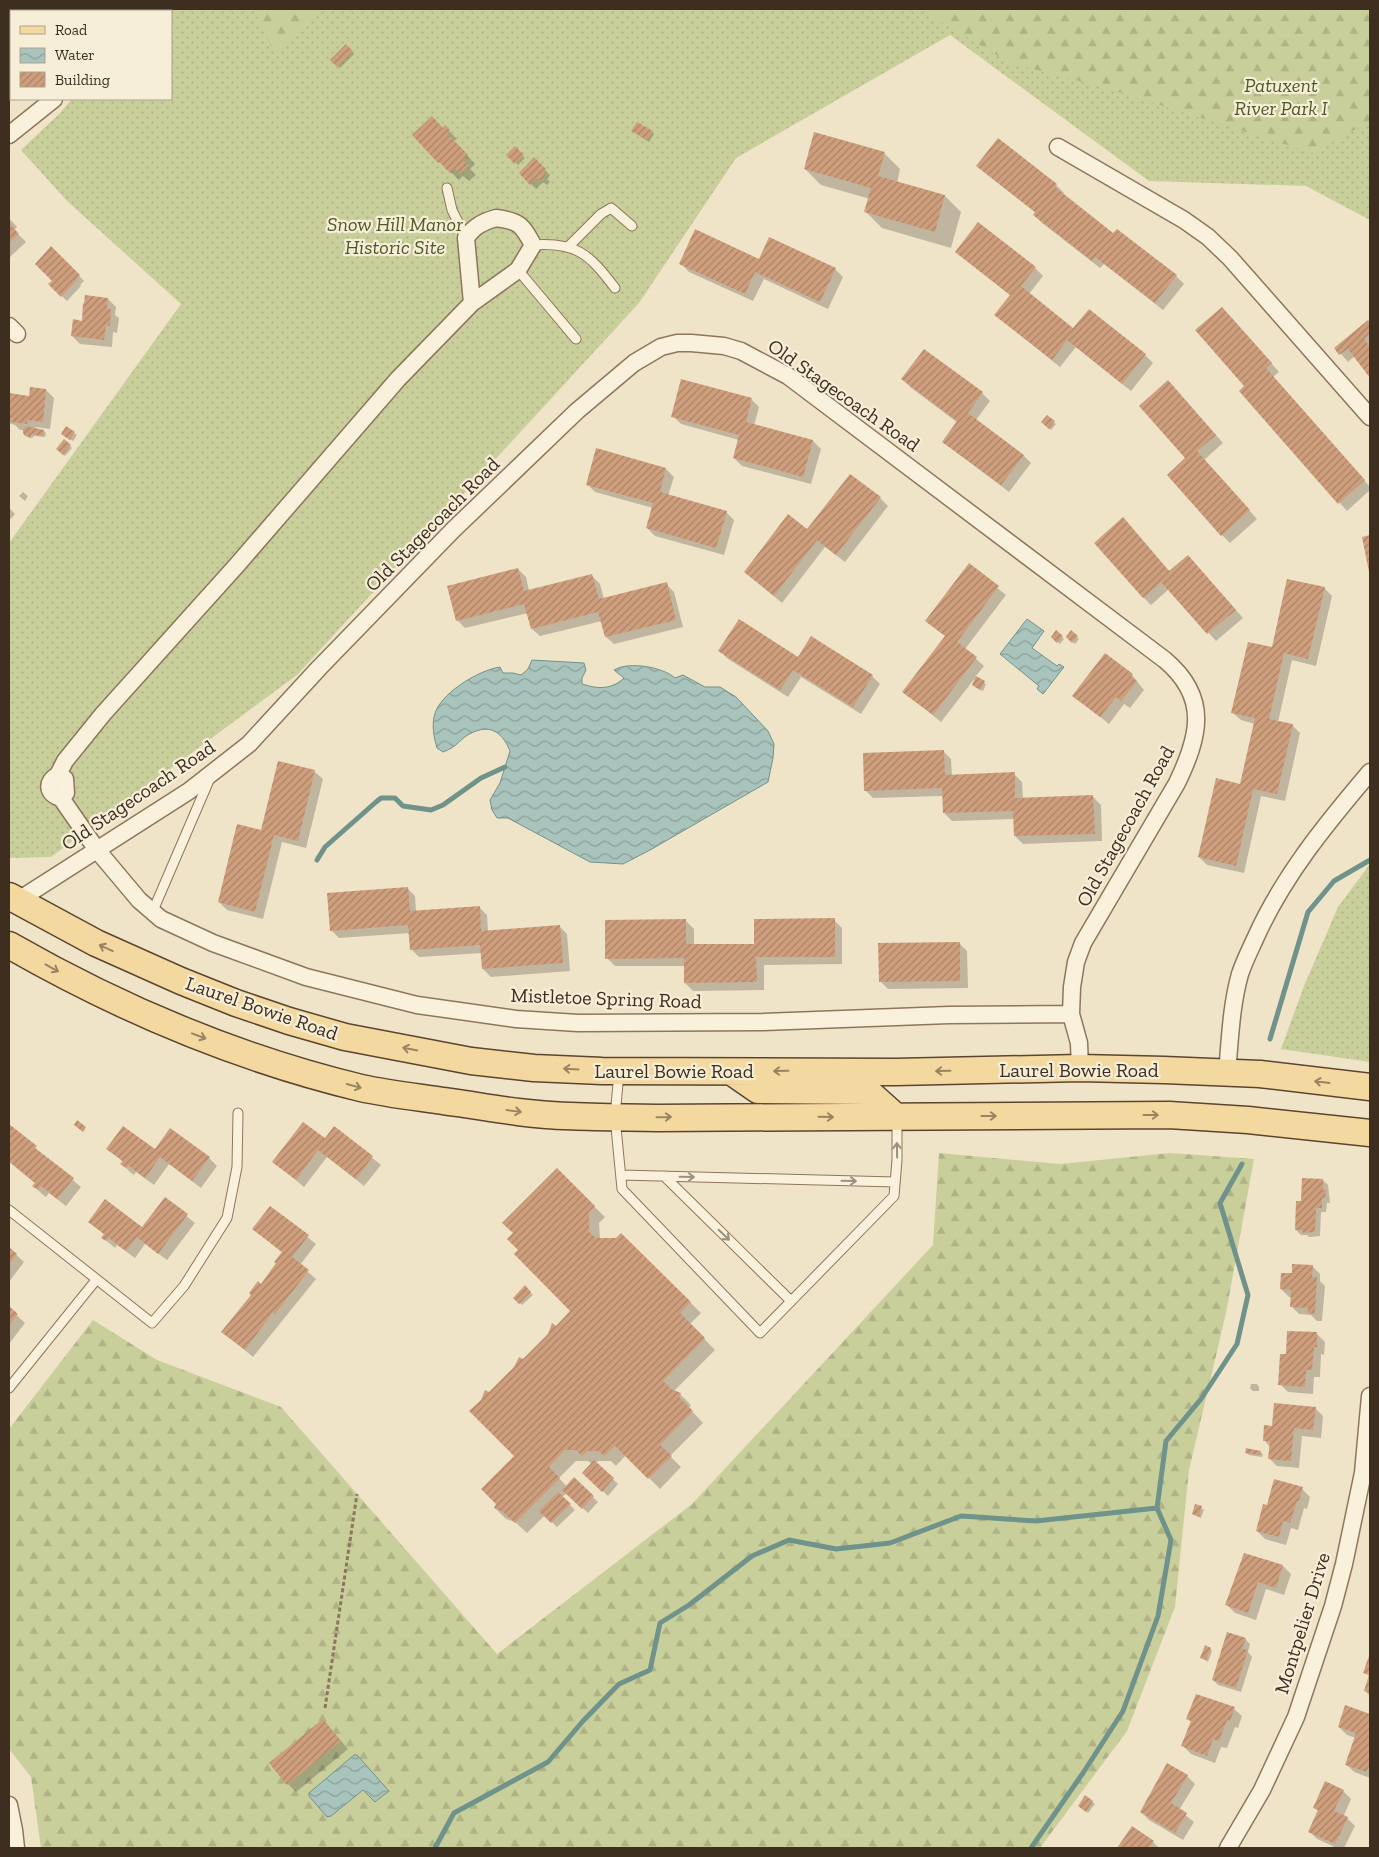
<svg xmlns="http://www.w3.org/2000/svg" width="1379" height="1857" font-family="'Zilla Slab',serif">
<style>
.grass{fill:url(#grass-dots)}
.forest{fill:url(#forest-firs)}
.water{fill:url(#water-waves);stroke:#6f938a}
.shadow{fill:#0003}
.lines{fill:none;stroke-linecap:round;stroke-linejoin:round}
.stream{stroke:#6f938a;stroke-width:5}
.building{fill:url(#building-hatch)}
.lane-casing{stroke:#8d765c;stroke-width:11}
.street-casing{stroke:#8d765c;stroke-width:19}
.primary-casing{stroke:#5b4430;stroke-width:29}
.path{stroke:#8d765c;stroke-width:3;stroke-dasharray:4 2.5;stroke-linecap:butt}
.lane{stroke:#faf1dc;stroke-width:9}
.street{stroke:#faf1dc;stroke-width:16}
.primary{stroke:#f3d9a0;stroke-width:26}
.oneway{stroke:#988460}
.oneway2{stroke:#9c907e}
.labels{text-anchor:middle;stroke-width:4.5;stroke-linejoin:round;paint-order:stroke}
.park-label{font-size:20px;font-style:italic;fill:#4d5a26;stroke:#f7eed8}
.street-label{font-size:20px;fill:#3d2e20;stroke:#f7eed8}
</style>
<defs>
<pattern id="grass-dots" width="8" height="8" patternUnits="userSpaceOnUse" patternTransform="scale(1.25)"><rect width="8" height="8" fill="#c9cf9b"/><path d="M2 2h.1M6 6h.1" fill="none" stroke="#aeb285" stroke-width="1.8" stroke-linecap="round"/></pattern>
<pattern id="forest-firs" width="22" height="20" patternUnits="userSpaceOnUse" patternTransform="scale(1.25)"><rect width="22" height="20" fill="#c9cf9b"/><path d="M5 1l3.5 6h-7zM16 11l3.5 6h-7z" fill="#aeb285"/></pattern>
<pattern id="water-waves" width="16" height="10" patternUnits="userSpaceOnUse" patternTransform="scale(1.25)"><rect width="16" height="10" fill="#a9c4bc"/><path d="M0 5q4-4 8 0t8 0" fill="none" stroke="#8ba098"/></pattern>
<pattern id="building-hatch" width="6" height="6" patternUnits="userSpaceOnUse" patternTransform="scale(1.25)"><rect width="6" height="6" fill="#cf9f7d"/><path d="M-1 1l2-2M0 6l6-6M5 7l2-2" fill="none" stroke="#a98266"/></pattern>
</defs>
<rect width="100%" height="100%" fill="#f0e4c8"/>
<!-- grass -->
<path class="grass" d="M119 9H1370V220L1306 186 1149 181 950 35 736 158 639 303 297 675 51 857 9 858V543L181 304 67 201 21 150 60 113 72 99H171V11H118Z
M1370 864V1062L1281 1049 1304 986 1338 907Z"/>
<!-- forest -->
<path class="forest" d="M254 9H318L276 57Z
M920 9H1370V121L1313 153 1106 88 1010 63Z
M939 1153 1060 1164 1170 1153 1254 1159 1226 1313 1189 1470 1175 1607 1127 1731 1040 1848H41L31 1777 9 1749V1429L93 1320 157 1360 281 1407 497 1654 692 1504 933 1245Z"/>
<!-- water -->
<path class="water" d="M1027 619 1044 631 1032 648 1057 666 1059 664 1064 667 1043 694 1037 689 1039 686 1000 654Z
M532 660 584 663 586 670 582 678V684C598 689 611 690 624 678L614 670C629 661 663 667 675 678L683 675 705 687H720L736 697 768 731 774 744 773 758 768 782 650 850 623 864 590 862 508 818H497L492 810 490 800 500 783 510 751C501 729 487 723 466 736 457 743 456 747 443 752L437 748C434 738 432 727 434 717 438 694 479 670 500 667L503 673H513L521 675 528 669Z
M354 1755H357L389 1791 375 1802 363 1790 331 1816 327 1817 309 1796V1793Z"/>
<!-- shadow -->
<path class="shadow" d="M346 46 354 54 340 68 332 60Z
M9 51 11 54V77L9 79Z
M445 127 457 139 454 141 475 164 470 169 476 175 469 181 463 176 459 180 448 169 447 170 414 135 443 129Z
M652 132 654 134 649 142 635 133Z
M515 148 525 158 518 165 508 155Z
M884 153 900 169 897 183 945 196 961 212 951 248 882 228 866 212 870 199 821 185 805 169Z
M534 159 550 175 547 179 550 182 547 185 543 182 536 189 520 173Z
M977 166 1056 185 1064 193 1062 195 1113 235 1176 276 1184 284 1163 310 1104 264 1100 268 1042 223 1034 215 1036 213Z
M9 218 17 227 14 230 26 242 9 258Z
M52 248 84 281 80 285 81 286 67 301 50 284 53 281Z
M956 251 1035 268 1043 276 1029 294 1074 330 1145 355 1153 363 1131 391 1076 347 1060 367 1004 322 1011 296Z
M760 260 835 269 843 277 828 309 764 279 753 301 689 272 681 264Z
M108 299 116 307 115 315 119 318 117 333 113 332 112 347 80 344 72 336 83 322Z
M1230 316 1279 372 1273 377 1370 487V490L1347 511 1240 391 1246 386Z
M1368 321 1370 324V376L1355 356 1348 362 1336 348Z
M903 379 982 393 990 401 976 420 1023 455 1031 463 1009 492 952 449 944 441 958 423 910 387Z
M46 390 54 398 50 429 35 427V429L44 431 46 433 45 437 34 436 32 438H29L24 433V430H20L15 425 9 423V395L30 397Z
M1176 390 1223 443 1204 460 1257 519 1230 543 1222 535 1187 458Z
M751 399 759 407 754 426 813 441 821 449 811 484 742 466 734 458 739 440 681 424 673 416Z
M1047 417 1056 424 1051 430 1043 422Z
M66 428 77 435 73 441 65 436Z
M64 441 72 448 65 456 58 449Z
M666 469 674 477 668 496 726 512 734 520 724 555 655 536 647 528 653 508 595 492 587 484Z
M23 492 28 496 25 501 19 496Z
M880 498 888 506 845 562 825 547 782 603 745 572 807 531Z
M10 509 15 514 11 519 9 516Z
M1131 527 1170 572 1195 564 1243 618 1216 641 1169 589 1151 605 1143 597Z
M969 565 1006 595 965 649 984 666 975 677 986 684 983 691 975 687 973 685 975 678 941 722 904 692 946 637 927 621Z
M518 569 526 577 529 591 592 576 600 584 604 599 666 584 674 592 683 627 614 644 606 637 602 621 540 636 532 629 528 613 465 628 457 620Z
M1324 588 1332 596 1316 666 1292 660 1278 722 1292 725 1300 733 1285 801 1261 796 1244 873 1207 865 1199 857 1241 785 1255 724 1241 720 1233 713 1273 649Z
M1056 632 1064 639 1060 644 1052 637Z
M1071 632 1079 639 1075 644 1067 637Z
M720 651 798 658 872 676 880 684 861 714 801 677 788 697 728 659Z
M1105 655 1132 675 1144 690 1130 708 1124 704 1109 724 1074 696Z
M943 751 951 759 952 776 1014 774 1022 782 1023 799 1093 797 1101 805 1102 841 1023 844 1015 836 1014 819 952 821 944 813 943 796 873 798 865 790Z
M315 772 323 779 306 848 282 842 263 919 227 910 219 902 262 831Z
M407 888 415 896 416 912 479 907 487 915 488 931 559 926 567 934 570 971 491 977 483 969 482 953 419 957 411 949 410 933 339 938 331 930Z
M834 920 842 928V964L764 965V990L693 991 685 983V966H615L607 958 686 921 694 929V946L755 945Z
M959 943 967 951 968 988 888 989 880 981Z
M9 1126 81 1187 66 1206 49 1193 46 1197 42 1194 34 1186 36 1184 9 1162Z
M334 1127 381 1165 364 1186 327 1157 304 1187 274 1162 325 1140Z
M108 1149 155 1151 209 1158 217 1166 201 1188 169 1164 154 1185 136 1172 134 1175 130 1172 122 1164 123 1162Z
M557 1170 605 1217 599 1223 600 1239H616L621 1234 701 1313 690 1324 715 1350 674 1391 680 1394 691 1405 689 1408 703 1423 670 1456 681 1467 660 1489 626 1455 616 1466 611 1461H598L596 1463 618 1484 608 1496 589 1478 592 1464 588 1461H576L559 1478 567 1487 574 1479 598 1502 588 1513 567 1493 562 1497 575 1510 557 1527 545 1515 527 1533 515 1522 506 1519 495 1508 516 1456 482 1401 572 1311 520 1250Z
M1323 1180 1328 1185 1330 1203H1327L1326 1212H1321L1320 1236 1309 1237 1307 1235H1301L1296 1230 1302 1202Z
M165 1199 195 1223 167 1260 145 1244 135 1258 117 1245 115 1248 103 1238 105 1235 89 1222 142 1229Z
M270 1207 316 1244 300 1265 316 1279 253 1357 223 1332 278 1264 283 1253 254 1229Z
M9 1248 24 1262 9 1282Z
M1312 1266 1320 1274V1281L1325 1286 1322 1321H1317L1311 1315 1299 1314 1291 1306 1292 1297H1289L1281 1289 1293 1275Z
M525 1287 533 1295 522 1305 515 1298Z
M9 1308 25 1323 9 1344Z
M1317 1334 1325 1342 1324 1355 1321 1354 1320 1377H1314L1313 1394 1288 1392 1280 1384 1287 1355Z
M1251 1384H1257L1259 1387V1391H1253L1250 1388Z
M1315 1408 1323 1416 1321 1438 1302 1436 1299 1468 1277 1466 1269 1458 1270 1447 1264 1440 1273 1428Z
M1260 1452 1263 1454 1262 1457 1249 1455 1247 1453Z
M1302 1489 1310 1497 1307 1509 1304 1508 1298 1530 1291 1528 1286 1545 1265 1539 1257 1531 1268 1506Z
M1196 1505 1204 1510 1201 1518 1193 1514Z
M1283 1566 1291 1574 1284 1595 1266 1589 1256 1620 1235 1613 1227 1605 1239 1575Z
M1245 1639 1250 1644 1248 1652 1252 1657 1241 1692 1218 1685 1213 1680Z
M1210 1649 1212 1651 1208 1662 1201 1657Z
M1370 1656V1696L1365 1691 1370 1677 1365 1672Z
M1208 1698 1234 1709 1242 1716 1238 1728 1235 1727 1227 1748 1221 1747 1215 1763 1191 1754 1183 1746 1192 1723 1188 1719Z
M1346 1707 1370 1715V1778L1354 1772 1346 1764 1356 1738 1347 1735 1339 1727Z
M323 1720 348 1749 296 1792 288 1784Z
M1187 1776 1195 1784 1179 1810 1194 1822 1183 1840 1149 1820 1141 1812Z
M1343 1791 1351 1799 1344 1815 1355 1826 1344 1848H1337L1317 1839 1309 1831 1318 1811 1314 1807Z
M1086 1797 1095 1804 1088 1813 1081 1808Z
M1153 1842 1159 1848 1118 1847Z"/>
<g class="lines">
<!-- stream -->
<path class="stream" d="M317 860 325 847 376 802 381 798H395L403 806 431 810 443 805 481 778 505 767
M1270 1039 1308 912 1334 881 1370 860
M435 1848 454 1813 548 1762 583 1721 619 1684 650 1670 660 1623 689 1605 752 1556 789 1540 836 1549 890 1543 961 1516 1036 1521 1157 1508 1166 1441 1201 1399 1237 1344 1248 1295 1220 1203 1242 1164
M1031 1848 1083 1773 1123 1711 1158 1616 1171 1540 1157 1508"/>
</g>
<!-- building -->
<path class="building" d="M346 44 353 51 337 67 330 60Z
M432 116 443 128 445 125 450 130 447 133 468 155 463 160 469 166 460 174 455 168 450 173 440 162 438 163 412 135Z
M637 122 653 131 647 140 631 131Z
M814 132 885 152 878 176 945 195 935 232 864 212 871 188 804 169Z
M998 138 1057 184 1055 187 1113 233 1117 229 1177 275 1155 303 1095 257 1092 261 1033 215 1035 212 976 166Z
M515 146 524 155 515 164 506 155Z
M534 157 546 169 543 173 546 176 541 181 537 178 530 185 519 173Z
M978 222 1036 267 1021 286 1073 328 1089 309 1146 354 1122 384 1067 340 1052 360 994 315 1010 295 955 252Z
M9 223 19 234 9 243Z
M695 229 759 259 769 237 836 268 820 302 755 272 745 294 679 264Z
M51 246 80 275 76 279 77 280 61 297 48 284 52 281 35 264Z
M85 295 108 298 107 309H111L110 326 106 325 104 340 71 336 73 319 82 321 83 303 84 304Z
M1222 307 1272 363 1266 368 1365 480 1338 504 1239 391 1244 386 1195 330Z
M1368 320 1370 323V333L1364 339 1370 347V378L1348 349 1339 355 1334 348Z
M924 349 983 392 968 413 1024 455 1001 485 942 442 957 421 901 379Z
M681 379 752 398 746 422 813 440 803 477 733 458 739 435 671 417Z
M1168 380 1216 435 1197 451 1250 510 1221 536 1167 475 1185 458 1139 406Z
M30 387 46 389 43 422 28 420 27 424 11 422V418H9V393L29 396Z
M1047 415 1055 421 1049 429 1041 422Z
M26 426 44 430 43 436 32 434 30 437 25 436 23 433V429Z
M66 426 75 432 70 440 61 434Z
M64 439 71 445 63 455 56 449Z
M596 448 666 468 660 492 727 511 716 548 646 528 653 503 586 485Z
M850 474 881 497 836 555 817 540 774 596 744 572 788 514 807 529Z
M1123 517 1169 571 1188 555 1236 610 1207 634 1161 582 1143 598 1094 543Z
M1370 535V572H1369L1362 537Z
M969 563 999 586 957 642 977 657 933 715 902 692 945 636 925 621Z
M518 568 524 591 592 574 599 599 667 582 676 620 605 637 598 612 531 629 524 604 456 621 447 586Z
M1287 579 1325 587 1308 659 1284 653 1269 719 1293 724 1277 794 1253 789 1236 866 1198 857 1216 778 1240 784 1255 718 1231 713 1248 642 1272 647Z
M739 619 798 657 811 636 873 675 853 707 793 670 780 690 718 651Z
M1056 630 1063 636 1057 643 1051 637Z
M1071 630 1078 636 1072 643 1066 637Z
M1105 653 1133 674 1131 676 1137 681 1121 701 1116 697 1100 717 1072 696Z
M976 676 985 681 980 690 972 685Z
M944 750 945 775 1015 772V798L1093 795 1095 834 1014 836 1013 811 943 813 942 788 864 791 863 753Z
M278 761 315 770 298 841 274 835 255 912 218 902 237 824 261 830Z
M408 887 410 911 480 906 481 931 560 925 563 963 482 969 480 945 410 950 408 925 330 931 327 893Z
M835 918V957H756L757 982 684 983V958L605 959V920L686 919V944H754V919Z
M960 942V981L879 982 878 943Z
M77 1120 86 1127 83 1132 74 1125Z
M303 1122 325 1138 334 1126 373 1156 356 1179 318 1150 296 1180 272 1162Z
M9 1124 37 1146 35 1148 74 1178 57 1199 41 1186 38 1190 32 1186 35 1183 9 1161Z
M123 1126 155 1149 170 1128 210 1157 192 1181 160 1157 145 1178 128 1165 126 1168 120 1164 123 1161 106 1149Z
M557 1168 595 1206 589 1212V1232L596 1238H616L621 1233 691 1302 680 1313 705 1338 663 1381 671 1389 681 1393 679 1397 693 1411 660 1445 672 1456 648 1479 615 1446 604 1456 599 1451H587L582 1456 576 1450H565L549 1467 560 1478 515 1523 503 1512 494 1508 496 1504 481 1489 514 1456 469 1411 481 1400 485 1390 489 1392 514 1367 519 1357 523 1359 548 1334 552 1323 556 1326 570 1311 514 1254 518 1250 507 1239 513 1233 502 1223Z
M1302 1178 1323 1179V1190H1326L1325 1198H1322V1208H1316L1315 1232 1303 1233V1230H1295L1296 1201H1301Z
M165 1197 188 1214 158 1254 137 1237 126 1251 109 1238 106 1241 101 1238 104 1234 88 1222 105 1199 142 1227Z
M270 1206 309 1235 292 1257 309 1270 275 1314 273 1312 245 1350 221 1332 251 1295 249 1293 258 1281 261 1284 276 1263 274 1262 282 1252 252 1229Z
M9 1247 17 1254 9 1265Z
M1292 1264 1313 1265 1312 1277H1317L1315 1314 1307 1313 1308 1308 1290 1307 1291 1290 1280 1289 1281 1273H1292Z
M525 1285 531 1292 519 1304 513 1298Z
M9 1306 18 1314 9 1326Z
M1287 1331 1317 1332V1347H1314L1312 1370H1306L1305 1387 1278 1385 1280 1354H1286Z
M1274 1403 1316 1407 1313 1430 1294 1428 1291 1461 1268 1459 1270 1441H1263L1264 1425 1272 1426Z
M1246 1448 1261 1451 1260 1455 1245 1453Z
M594 1460 614 1478 602 1492 582 1473Z
M574 1477 594 1496 582 1509 562 1490Z
M1274 1479 1303 1487 1299 1501H1297L1290 1523 1283 1521 1279 1537 1256 1531 1263 1504 1267 1505Z
M558 1492 571 1504 551 1523 539 1511Z
M1195 1504 1202 1506 1199 1517 1192 1514Z
M1244 1553 1283 1565 1276 1588 1258 1582 1248 1613 1225 1605Z
M1227 1632 1246 1638 1242 1649 1248 1650 1236 1688 1212 1680Z
M1205 1645 1211 1648 1206 1660 1200 1658Z
M1370 1653V1693L1364 1691 1369 1675 1363 1673Z
M1196 1694 1235 1707 1230 1721 1227 1720 1219 1741 1213 1739 1207 1756 1181 1746 1191 1721 1186 1719Z
M1345 1705 1370 1714V1764L1367 1772 1345 1765 1356 1733 1338 1727Z
M323 1719 341 1741 287 1785 269 1763Z
M1167 1763 1188 1775 1171 1803 1187 1813 1175 1833 1140 1812Z
M1325 1781 1344 1790 1334 1811 1348 1817 1335 1844 1308 1832 1318 1810 1313 1808Z
M1085 1795 1093 1801 1086 1812 1078 1806Z
M1132 1826 1154 1841 1148 1848H1117Z"/>
<g class="lines">
<!-- lane casing -->
<g class="lane-casing">
<path id="lane" d="M447 188 452 210 466 238
M533 245C577 242 589 254 615 288
M569 246 601 214 611 208 632 226
M518 270 576 339
M152 913 210 778
M619 1072 615 1117 622 1189 760 1333 894 1196 897 1160V1119
M621 1175 895 1182
M664 1176 791 1301
M9 1210 152 1323 184 1286 227 1218 237 1167 238 1113
M9 1388 96 1280"/>
</g>
<!-- street casing -->
<g class="street-casing">
<path id="street" d="M119 11V9
M9 135 54 99
M1058 147 1184 220 1208 237 1230 258 1370 417
M496 218C520 221 522 225 533 245L518 270 472 303 466 238C474 226 483 222 496 218Z
M472 303 398 379 237 565 103 714 65 761 58 775 65 779 66 793 61 798 97 850 139 900 161 919 213 943 306 977 417 1005 516 1019 578 1023 763 1022 949 1015 1071 1014
M9 326 17 334
M58 775C45 782 47 794 61 798
M17 901 189 791 249 744 319 668 453 530 577 411 634 363 661 347 677 343H691L724 346 741 351 788 376 1165 660C1210 698 1199 737 1177 783L1083 943 1076 962 1072 987 1071 1014 1079 1043 1080 1068
M1227 1073C1230 1040 1231 1006 1240 974 1244 962 1250 950 1255 939 1283 876 1326 824 1370 772
M9 1805 14 1830 16 1848
M1228 1848 1262 1790 1296 1717 1333 1606 1344 1564 1363 1473 1370 1396"/>
</g>
<!-- primary casing -->
<g class="primary-casing">
<path id="primary" d="M9 896 96 943 181 981 236 1003 289 1021 345 1037 471 1061 534 1068 602 1071 896 1072 1080 1068 1164 1070 1260 1074 1370 1087
M9 945C119 1008 237 1058 361 1088 388 1094 416 1097 443 1101 468 1104 493 1109 518 1112 564 1118 611 1117 657 1118L1169 1115 1248 1120 1370 1133
M732 1072 758 1090 867 1091 896 1117"/>
</g>
<!-- path -->
<path class="path" d="M325 1708 357 1494"/>
<!-- lane -->
<use href="#lane" class="lane"/>
<!-- street -->
<use href="#street" class="street"/>
<!-- primary -->
<use href="#primary" class="primary"/>
</g>
<!-- one-way arrows -->
<defs><path id="oneway-shaft" d="M-6 0H5M1.5-3L5.5 0L1.5 3" fill="none" stroke-width="1.6" stroke-linecap="round" stroke-linejoin="round" transform="scale(1.25)"/></defs>
<g class="oneway">
<use href="#oneway-shaft" transform="translate(106 948) rotate(-155)"/>
<use href="#oneway-shaft" transform="translate(52 968) rotate(29)"/>
<use href="#oneway-shaft" transform="translate(199 1036) rotate(21)"/>
<use href="#oneway-shaft" transform="translate(410 1049) rotate(-169)"/>
<use href="#oneway-shaft" transform="translate(571 1069) rotate(-177)"/>
<use href="#oneway-shaft" transform="translate(781 1071) rotate(179)"/>
<use href="#oneway-shaft" transform="translate(943 1071) rotate(179)"/>
<use href="#oneway-shaft" transform="translate(1322 1082) rotate(-173)"/>
<use href="#oneway-shaft" transform="translate(354 1086) rotate(15)"/>
<use href="#oneway-shaft" transform="translate(514 1111) rotate(8)"/>
<use href="#oneway-shaft" transform="translate(1151 1115)"/>
<use href="#oneway-shaft" transform="translate(989 1116)"/>
<use href="#oneway-shaft" transform="translate(664 1117) rotate(-1)"/>
<use href="#oneway-shaft" transform="translate(826 1117) rotate(1)"/>
</g>
<g class="oneway2">
<use href="#oneway-shaft" transform="translate(897 1150) rotate(-91)"/>
<use href="#oneway-shaft" transform="translate(687 1177) rotate(1)"/>
<use href="#oneway-shaft" transform="translate(849 1181) rotate(1)"/>
<use href="#oneway-shaft" transform="translate(724 1235) rotate(44)"/>
</g>
<g class="labels">
<!-- park labels -->
<g class="park-label">
<text x="1281" y="92">Patuxent<tspan x="1281" dy="23">River Park I</tspan></text>
<text x="395" y="231">Snow Hill Manor<tspan x="395" dy="23">Historic Site</tspan></text>
</g>
<!-- street labels -->
<g class="street-label">
<text transform="translate(844 395) rotate(35)" y="7">Old Stagecoach Road</text>
<text transform="translate(432 524) rotate(-45)" y="7">Old Stagecoach Road</text>
<text transform="translate(138 795) rotate(-34)" y="7">Old Stagecoach Road</text>
<text transform="translate(1125 826) rotate(-61)" y="7">Old Stagecoach Road</text>
<text transform="translate(606 998) rotate(2)" y="7">Mistletoe Spring Road</text>
<text transform="translate(262 1008) rotate(19)" y="7">Laurel Bowie Road</text>
<text x="1079" y="1077">Laurel Bowie Road</text>
<text x="674" y="1078">Laurel Bowie Road</text>
<text transform="translate(1302 1623) rotate(-73)" y="7">Montpelier Drive</text>
</g>
</g>
<!-- border -->
<rect width="1379" height="1857" fill="none" stroke="#3d2e20" stroke-width="20"/>
<!-- legend -->
<rect x="10" y="10" width="162" height="90" fill="#f7eed8" stroke="#ada18e"/>
<rect x="20" y="26" width="25" height="8" fill="#f3d9a0" stroke="#ada18e"/>
<text x="55" y="35" font-size="15" fill="#3d2e20">Road</text>
<rect x="20" y="48" width="25" height="15" fill="url(#water-waves)" stroke="#ada18e"/>
<text x="55" y="60" font-size="15" fill="#3d2e20">Water</text>
<rect x="20" y="72" width="25" height="15" fill="url(#building-hatch)" stroke="#ada18e"/>
<text x="55" y="85" font-size="15" fill="#3d2e20">Building</text>
</svg>
